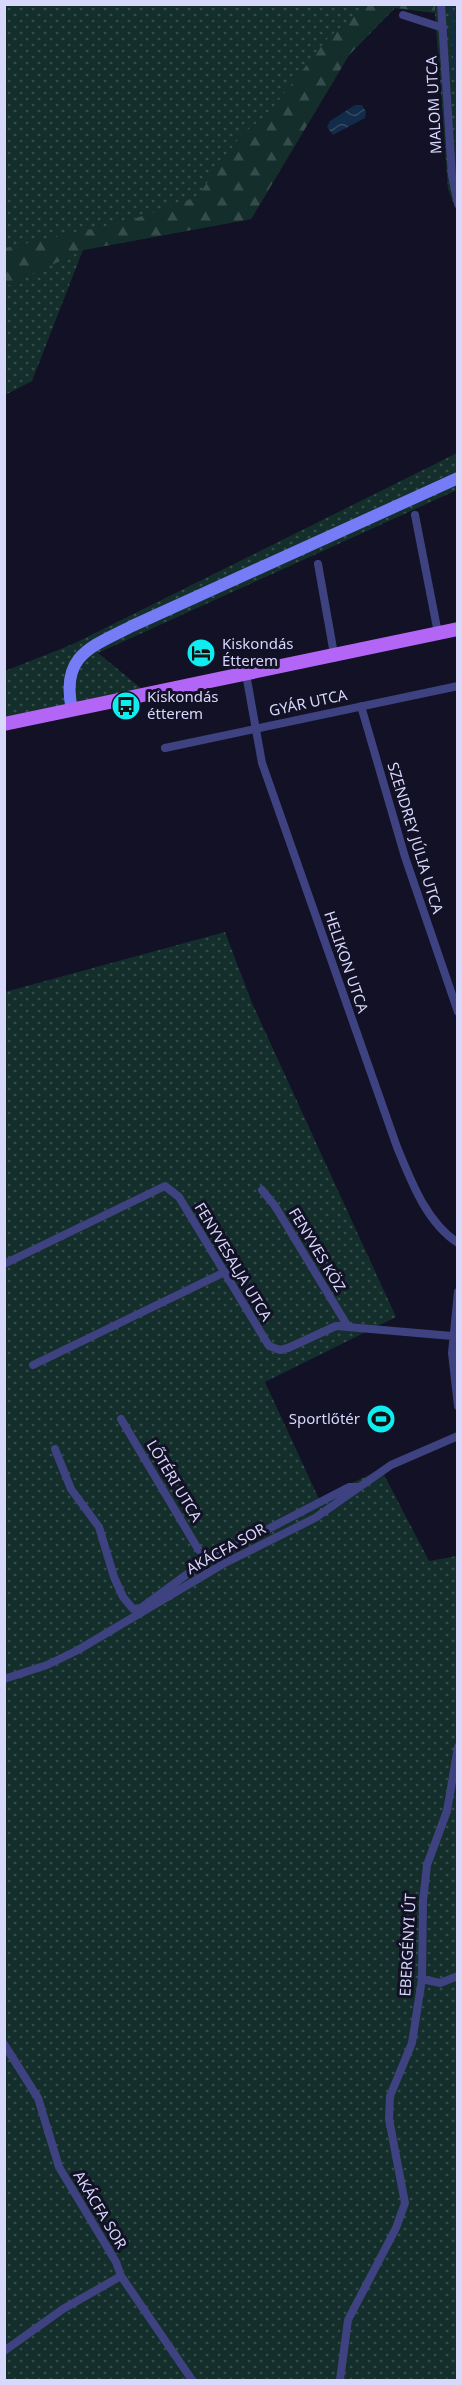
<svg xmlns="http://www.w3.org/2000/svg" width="462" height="2385" font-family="'Noto Sans',sans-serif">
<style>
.green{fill:url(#green-dots)}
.forest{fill:url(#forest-firs)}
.water{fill:url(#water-waves)}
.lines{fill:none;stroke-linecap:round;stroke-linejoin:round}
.stream{stroke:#122b48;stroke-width:3}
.street{stroke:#3f4281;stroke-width:8}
.secondary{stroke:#757cf6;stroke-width:12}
.primary{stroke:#b365f5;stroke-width:14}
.labels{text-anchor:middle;stroke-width:6;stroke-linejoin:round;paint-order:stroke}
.street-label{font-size:15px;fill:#d8d7fc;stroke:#121125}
.poi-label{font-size:15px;fill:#d8d7fc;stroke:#121125;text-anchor:start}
</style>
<defs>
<pattern id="green-dots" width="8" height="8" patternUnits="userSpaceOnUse" patternTransform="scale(1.5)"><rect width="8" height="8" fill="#142f2b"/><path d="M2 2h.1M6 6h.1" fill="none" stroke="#354c4b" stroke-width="1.8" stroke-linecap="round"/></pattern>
<pattern id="forest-firs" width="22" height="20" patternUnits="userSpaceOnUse" patternTransform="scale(1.5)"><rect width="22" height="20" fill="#142f2b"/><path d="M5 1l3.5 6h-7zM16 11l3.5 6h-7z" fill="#354c4b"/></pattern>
<pattern id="water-waves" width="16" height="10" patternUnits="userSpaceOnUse" patternTransform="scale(1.5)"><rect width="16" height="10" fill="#122b48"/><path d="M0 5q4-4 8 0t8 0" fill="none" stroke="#344963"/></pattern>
</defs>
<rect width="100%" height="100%" fill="#121125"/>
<!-- green -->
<path class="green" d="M5 5H457V212L448 189 435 13 395 8 349 55 251 219 83 250 32 381 5 395Z
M457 453V490L98 653 153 698 5 729V671L73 644Z
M225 932 252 1003 396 1317 265 1382 319 1499 381 1469 429 1561 457 1556V2380H5V992Z"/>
<!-- forest -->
<path class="forest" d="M367 5H435V12L394 8 349 55 251 219 83 250 5 287V248L128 221 197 197 241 135 267 115 328 38Z"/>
<!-- water -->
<path class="water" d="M355 105H362L366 112 365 118 333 135 327 127 330 121Z"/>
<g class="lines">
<!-- stream -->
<path class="stream" d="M451 4 458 108"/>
<!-- street -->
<path class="street" d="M441 4 452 176 458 204
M403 15 443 28
M415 515 438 633
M318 564 334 654
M246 674 262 763 397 1147C411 1181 426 1222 458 1243
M361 706 405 857 458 1012
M165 748 458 686
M262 1190 275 1206 347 1325
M4 1264 165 1186 179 1197 269 1346 280 1350 288 1348 336 1326 452 1336
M458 1292 452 1353 458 1406
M33 1365 225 1272
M121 1419 198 1549 206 1556
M55 1449 71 1489 99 1527 114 1577 123 1597 133 1609 141 1608 190 1572 206 1556 222 1553 349 1487H359
M4 1679 47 1665 78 1650 223 1564 315 1518 391 1465 458 1436
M422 1979 440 1983 458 1976
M4 2044 38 2098 59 2167 116 2262 121 2276 192 2380
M4 2351 63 2309 121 2276
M340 2380 348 2320 396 2228 405 2203 389 2119 390 2096 412 2043 422 1979 423 1901 427 1865 447 1811 458 1747"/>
<!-- secondary -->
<path class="secondary" d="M72 710C60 655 91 647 132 626L458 478"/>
<!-- primary -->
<path class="primary" d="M4 724 458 629"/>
</g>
<!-- icons -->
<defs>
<g id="hotel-disc" transform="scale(1.5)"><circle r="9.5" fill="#10edf0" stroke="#121125"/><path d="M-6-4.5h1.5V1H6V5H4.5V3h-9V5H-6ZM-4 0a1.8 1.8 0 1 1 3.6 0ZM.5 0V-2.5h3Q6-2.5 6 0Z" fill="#111"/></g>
<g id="bus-disc" transform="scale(1.5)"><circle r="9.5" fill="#10edf0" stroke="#121125"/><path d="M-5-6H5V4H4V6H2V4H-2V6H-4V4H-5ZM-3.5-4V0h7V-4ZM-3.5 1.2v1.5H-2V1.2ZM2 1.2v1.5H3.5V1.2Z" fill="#111"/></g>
<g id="stadium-disc" transform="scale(1.5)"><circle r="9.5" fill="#10edf0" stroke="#121125"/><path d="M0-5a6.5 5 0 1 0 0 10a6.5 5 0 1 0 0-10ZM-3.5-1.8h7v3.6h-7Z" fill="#111"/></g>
</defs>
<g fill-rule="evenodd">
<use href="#hotel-disc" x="201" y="653"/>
<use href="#bus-disc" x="126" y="706"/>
<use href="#stadium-disc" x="381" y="1419"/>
</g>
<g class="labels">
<!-- street labels -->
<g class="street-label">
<text transform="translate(434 105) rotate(-93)" y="5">MALOM UTCA</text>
<text transform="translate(308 703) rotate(-12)" y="5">GYÁR UTCA</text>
<text transform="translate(415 838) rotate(73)" y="5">SZENDREY JÚLIA UTCA</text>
<text transform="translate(346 962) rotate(71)" y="5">HELIKON UTCA</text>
<text transform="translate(317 1250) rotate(59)" y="5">FENYVES KÖZ</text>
<text transform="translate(233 1262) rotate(59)" y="5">FENYVESALJA UTCA</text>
<text transform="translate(174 1481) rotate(59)" y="5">LŐTÉRI UTCA</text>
<text transform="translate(226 1549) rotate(-29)" y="5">AKÁCFA SOR</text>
<text transform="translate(408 1945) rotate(-87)" y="5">EBERGÉNYI ÚT</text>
<text transform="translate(100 2210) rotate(59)" y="5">AKÁCFA SOR</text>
</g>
<!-- poi labels -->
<g class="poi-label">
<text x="222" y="649">Kiskondás<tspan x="222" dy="17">Étterem</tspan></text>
<text x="147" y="702">Kiskondás<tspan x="147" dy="17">étterem</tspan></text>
<text x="360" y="1424" text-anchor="end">Sportlőtér</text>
</g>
</g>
<!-- border -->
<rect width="462" height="2385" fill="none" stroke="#d8d7fc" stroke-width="12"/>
</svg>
